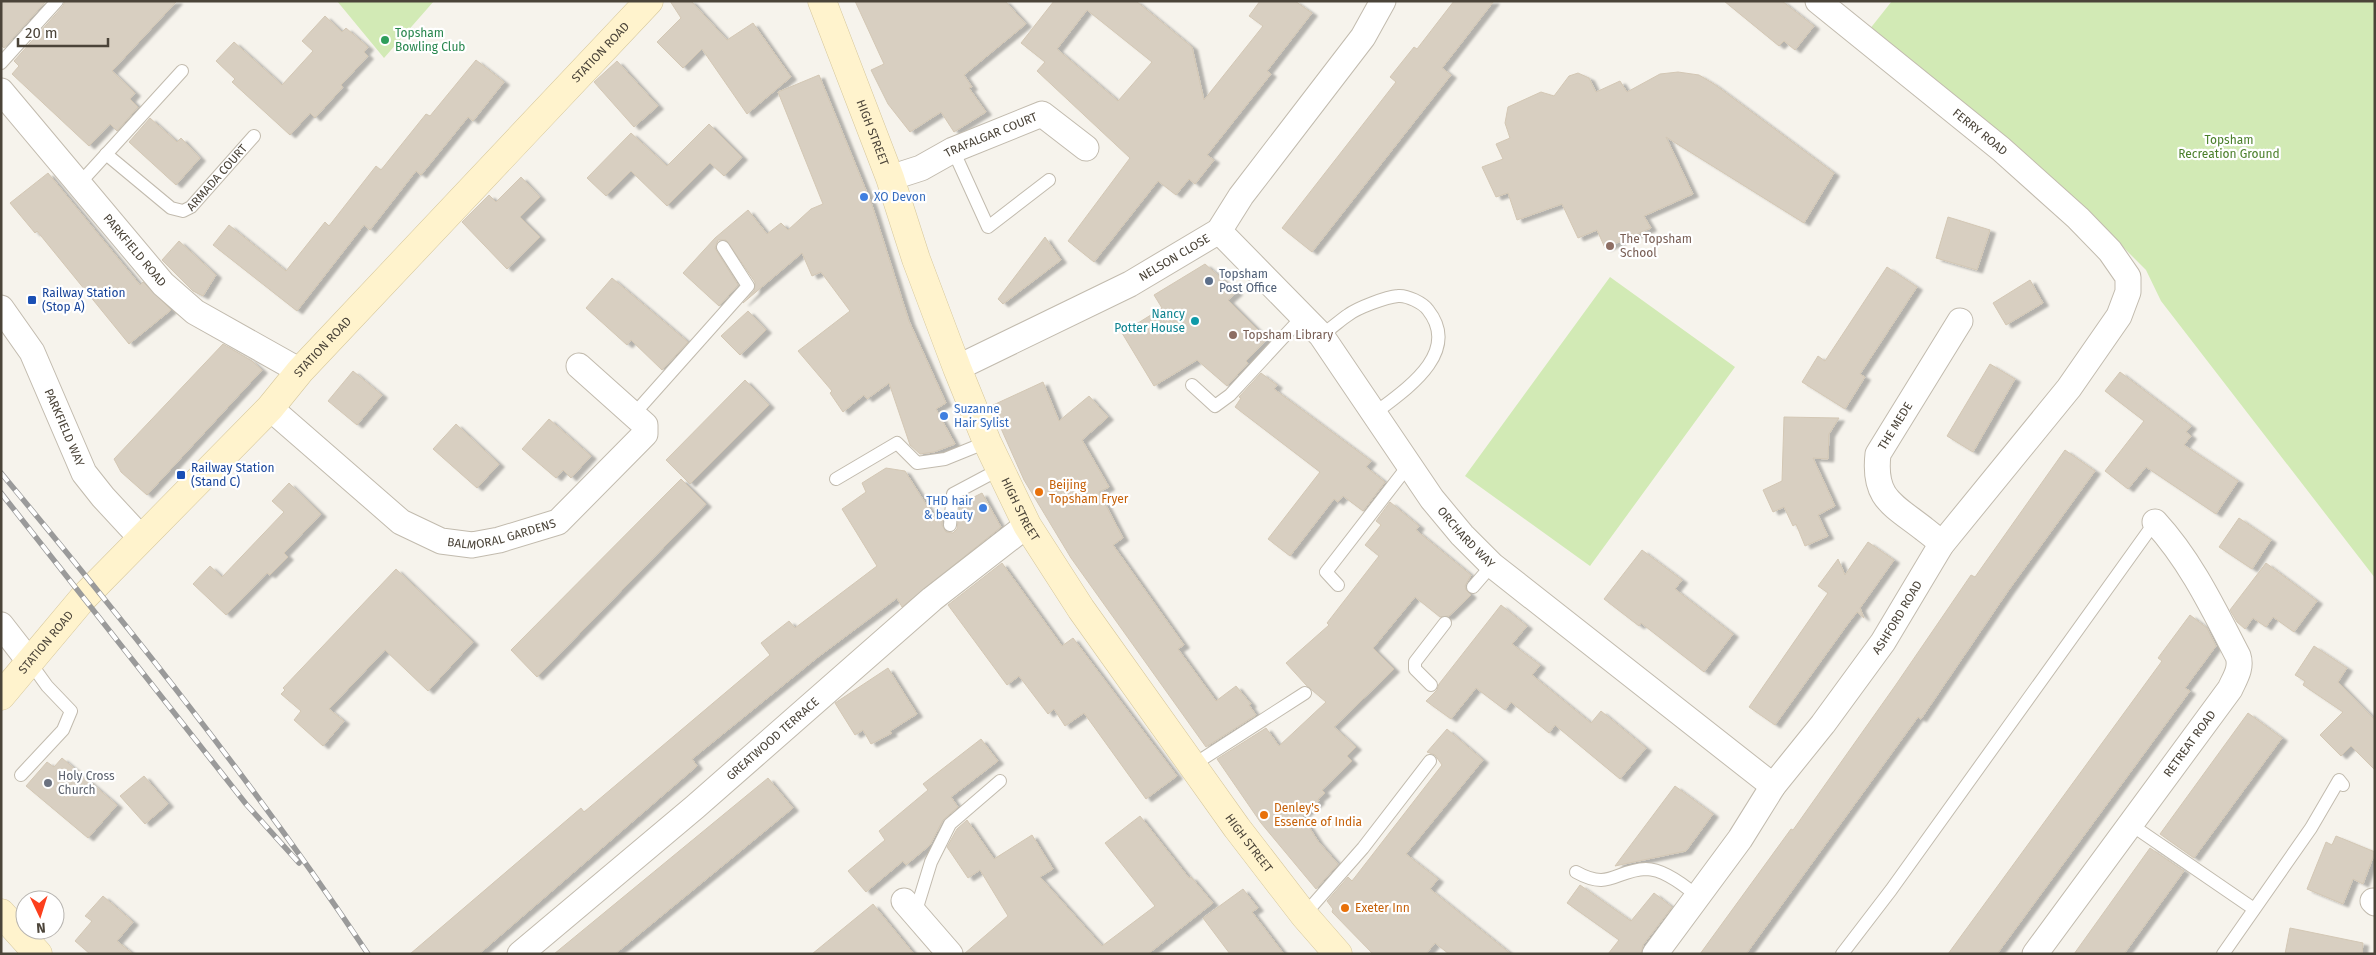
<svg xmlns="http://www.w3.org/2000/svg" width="2376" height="955" font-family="'Fira Sans',sans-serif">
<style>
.green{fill:#d2eab5}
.building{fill:#d8cfc1;stroke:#d3c7b4;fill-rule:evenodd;filter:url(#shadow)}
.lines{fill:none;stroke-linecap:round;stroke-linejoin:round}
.lane-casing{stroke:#c2bbae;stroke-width:14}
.street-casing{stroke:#c2bbae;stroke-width:27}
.secondary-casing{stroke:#d6c79b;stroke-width:29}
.lane{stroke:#fff;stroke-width:12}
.street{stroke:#fff;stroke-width:25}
.secondary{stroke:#fff3cd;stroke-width:28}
.rail-casing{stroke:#9a9a9a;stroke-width:5.5}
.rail{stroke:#fff;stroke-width:4;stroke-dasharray:11;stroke-linecap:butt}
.leisure-dot{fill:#2e9e5b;stroke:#fff;stroke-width:2}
.shop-dot{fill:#3f7fe0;stroke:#fff;stroke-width:2}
.education-dot{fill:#8d6e63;stroke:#fff;stroke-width:2}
.service-dot{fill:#5c6f8a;stroke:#fff;stroke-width:2}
.transit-dot{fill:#1a4fb4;stroke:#fff;stroke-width:2}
.culture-dot{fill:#0f9aa8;stroke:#fff;stroke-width:2}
.food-dot{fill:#e8710a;stroke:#fff;stroke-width:2}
.worship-dot{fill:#6b7280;stroke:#fff;stroke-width:2}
.labels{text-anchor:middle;stroke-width:4.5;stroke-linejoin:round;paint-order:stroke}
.leisure-label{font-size:12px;fill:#27864d;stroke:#fff;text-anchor:start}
.street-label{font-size:12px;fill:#4b4439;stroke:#fff}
.park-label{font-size:12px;fill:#4a7f2a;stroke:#fff}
.shop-label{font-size:12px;fill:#366cbe;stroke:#fff;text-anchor:start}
.education-label{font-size:12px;fill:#785e54;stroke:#fff;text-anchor:start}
.service-label{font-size:12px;fill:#4e5e75;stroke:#fff;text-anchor:start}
.transit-label{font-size:12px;fill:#164399;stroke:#fff;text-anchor:start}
.culture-label{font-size:12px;fill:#0d838f;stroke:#fff;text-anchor:end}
.food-label{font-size:12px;fill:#c56008;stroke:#fff;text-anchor:start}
.worship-label{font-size:12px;fill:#5b616d;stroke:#fff;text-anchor:start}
</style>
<defs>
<filter id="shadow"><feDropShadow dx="5.5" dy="3" stdDeviation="1" flood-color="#0004"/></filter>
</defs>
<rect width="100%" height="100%" fill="#f6f3ec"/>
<!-- green -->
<path class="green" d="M337 1H434L384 58Z
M1892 1H2375V578L2161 301 2146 270 2100 224 1869 30Z
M1610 277 1735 367 1590 566 1465 476Z"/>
<!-- building -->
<path class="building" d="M1 1H46L4 48 1 45Z
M65 1H177L112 71 135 93 130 99 138 107 117 131 110 124 89 146 12 74 19 66 14 61 63 6Z
M670 1H691L727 40 753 23 791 77 747 114 702 49 683 68 657 42 681 18Z
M855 1H1005L1026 24 964 75 972 87 969 88 986 112 954 132 941 112 910 132 888 104 871 70 884 64Z
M1054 1H1136L1192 47 1204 100 1263 26 1249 16 1260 1H1295L1312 13 1267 71 1271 74 1207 155 1214 160 1195 184 1189 179 1176 195 1158 181 1094 262 1068 241 1130 158 1037 71 1045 62 1021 43ZM1087 10 1152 62 1118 101 1057 49Z
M1454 1H1494L1442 68 1451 75 1312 252 1282 228 1396 82 1390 77 1414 47 1417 49Z
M1724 1H1782L1814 26 1795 50 1784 41 1779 46Z
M325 16 342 32 346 28 368 47 364 52 368 56 341 85 343 87 315 118 310 113 290 135 232 82 235 79 216 61 234 42 282 85 313 51 302 41Z
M476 60 504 82 473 121 468 117 421 175 416 171 370 230 364 225 297 311 213 245 229 225 286 271 325 222 329 226 376 166 381 170 426 114 430 116Z
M617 61 658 106 634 127 594 82Z
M1678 72 1699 75 1714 84 1834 173 1804 223 1666 137 1693 194 1644 216 1651 228 1605 248 1597 230 1578 238 1562 204 1517 220 1508 193 1496 197 1482 167 1503 159 1496 144 1510 138 1505 123 1508 107 1541 92 1554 96 1569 76 1578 73 1589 78 1596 92 1620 81 1627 92 1660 74Z
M819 75 872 205 909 321 946 403 936 409 955 444 934 452 920 454 910 445 889 383 867 399 864 395 843 412 830 393 832 391 798 351 850 311 821 272 812 276 802 253 743 303 754 291 755 282 726 240H718L715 248 738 285 719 306 683 273 715 238 748 210 767 234 781 223 788 230 811 209 823 204 778 92Z
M150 118 177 142 181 138 200 158 176 185 129 142Z
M709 124 742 157 724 176 710 163 667 206 631 171 606 196 587 178 631 133 667 166Z
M48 173 140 285 143 282 171 310 129 344 37 231 35 233 10 203Z
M521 177 540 197 520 217 540 237 507 269 462 222 489 195 496 202Z
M1948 217 1990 230 1977 270 1936 258Z
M1045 237 1061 260 1003 304 998 299Z
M179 241 216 275 203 296 193 291 162 260Z
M1205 264 1237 292 1228 300 1267 339 1246 361 1248 363 1227 386 1197 360 1154 386 1122 333 1162 308 1154 295Z
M1887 267 1917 287 1860 374 1865 377 1845 409 1802 382 1818 356 1825 361Z
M612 278 688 342 662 370 631 340 627 345 586 308Z
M2030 280 2043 303 2006 325 1993 303Z
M748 311 766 330 740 355 721 336Z
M223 344 252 361 262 370 147 495 121 472 114 459Z
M1990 364 2015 379 1973 452 1947 436Z
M353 371 382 395 357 425 328 401Z
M2120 372 2191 426 2186 432 2191 436 2184 445 2238 481 2216 514 2146 467 2128 489 2105 471 2144 421 2105 391Z
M1261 373 1277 385 1274 389 1371 461 1366 467 1385 482 1363 511 1343 496 1338 502 1334 499 1290 556 1268 539 1320 472 1235 407 1241 398 1239 397Z
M745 380 769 405 690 484 666 460Z
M1043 382 1059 421 1089 396 1108 417 1082 440 1109 487 1099 492 1123 538 1113 545 1184 645 1178 649 1216 701 1236 686 1251 704 1249 705 1256 715 1206 747 1071 558 1024 480 991 406Z
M1784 417 1839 418 1829 434 1828 459 1813 458 1835 506 1818 515 1828 536 1805 546 1796 524 1793 526 1784 507 1773 512 1763 490 1782 481Z
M549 419 591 456 571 478 563 470 556 478 522 449Z
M456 424 499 464 477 488 433 449Z
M2065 450 2095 471 2008 591 1921 719 1918 717 1746 954H1700L1791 829 1793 830 1895 686 1971 575 1975 577Z
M886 468 905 471 934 517 943 512 942 525 946 532 953 533 957 529 960 504 982 493 1001 527 902 607 897 598 818 657 692 759 697 766 479 954H410L581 808 584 812 770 655 761 643 789 621 795 628 877 566 842 509 866 492 862 483Z
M681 479 706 504 537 677 511 650Z
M289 483 321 514 284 553 288 557 270 575 267 573 226 615 193 584 210 566 222 577 284 512 272 501Z
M1390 502 1419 526 1416 530 1471 575 1465 586 1466 590 1471 595 1449 616 1440 617 1415 597 1373 648 1394 669 1334 727 1356 747 1347 756 1352 761 1322 790 1325 793 1318 799 1319 801 1302 816 1318 841 1338 864 1316 889 1261 823 1217 759 1266 728 1279 746 1326 702 1306 685 1286 663 1329 625 1327 623 1379 556 1365 545 1381 525 1376 521Z
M2239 518 2271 540 2252 569 2219 547Z
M1868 542 1894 560 1860 608 1864 618 1857 612 1847 625 1775 725 1749 707 1828 593 1818 586 1838 559 1845 575Z
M1642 550 1682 580 1675 589 1733 634 1704 672 1641 623 1639 626 1604 599Z
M1002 563 1062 646 1073 638 1177 776 1146 799 1084 713 1065 726 1054 709 1048 714 1019 676 1007 685 948 605Z
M2266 563 2317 601 2294 632 2273 617 2266 627 2253 618 2245 629 2237 622 2230 610Z
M396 569 473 642 428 691 385 650 329 709 344 721 323 746 294 720 301 711 281 694 285 690 283 688Z
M1501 605 1527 626 1512 644 1540 665 1532 675 1591 723 1601 711 1646 748 1620 779 1555 725 1549 733 1511 702 1505 710 1476 688 1451 719 1426 701 1437 690 1439 684Z
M2190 615 2207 628 2216 646 2185 688 2190 691 1997 954H1948L2162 661 2158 658Z
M2314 646 2347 668 2338 682 2375 720V770L2351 746 2341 756 2320 735 2343 712 2303 685 2305 681 2295 675Z
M888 668 917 714 890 731 892 733 871 744 863 730 855 735 835 703Z
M2248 713 2282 738 2194 858 2160 834Z
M1447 729 1483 760 1406 854 1438 879 1430 889 1511 954H1449L1435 943 1426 954H1373L1332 912 1333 909 1327 901 1348 877 1352 881 1442 765 1435 755 1427 752Z
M981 739 998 761 951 797 958 807 943 820 930 845 906 865 903 861 866 892 848 871 885 840 879 831 928 790 923 784Z
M62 758 117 805 88 838 26 786 47 762 54 767Z
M144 776 168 804 145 824 120 796Z
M768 778 793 808 615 954H554Z
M1675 786 1713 814 1686 851 1615 866Z
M1140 816 1189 878 1191 877 1213 903 1148 954H964L1008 916 980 870 968 878 947 847 957 829 967 820 994 859 1032 835 1053 869 1040 877 1102 946 1155 906 1105 843Z
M2336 836 2375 852 2363 884 2353 879 2343 904 2307 889 2326 842 2332 845Z
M2150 848 2184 871 2124 954H2074Z
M1580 885 1631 921 1654 893 1672 907 1643 945 1641 954H1608L1619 940 1567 903Z
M1243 889 1258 908 1252 912 1284 954H1230L1203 918Z
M103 896 133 922 117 941 133 954H90L75 941 92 921 85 916Z
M873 904 914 954H812Z
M2290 928 2363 943 2362 954H2285Z"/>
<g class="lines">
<!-- lane casing -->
<g class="lane-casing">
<g id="lane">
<path d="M1 63 57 1"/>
<path d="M953 150 988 227 1049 180"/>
<path id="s1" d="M106 154 171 208 183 211 191 207 254 136"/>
<path d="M79 184 182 71"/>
<path d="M1321 335C1331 329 1339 321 1348 315 1357 308 1386 297 1398 296 1407 295 1423 303 1428 310 1462 353 1405 390 1375 413"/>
<path d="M1192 385 1215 406 1230 395 1303 316"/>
<path d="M634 414 748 286 723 247"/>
<path d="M836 479 897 443 917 463 945 459 987 442"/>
<path d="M950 525 953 494 1000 469"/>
<path d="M1338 585 1326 572 1408 466"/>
<path d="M1473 587 1492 565"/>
<path d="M1431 685 1415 669V662L1445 623"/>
<path d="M1193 765 1305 693"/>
<path d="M21 775 63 730 71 711 47 686 29 661"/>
<path d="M2130 824 2254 909"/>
<path d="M1576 872C1610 891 1615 870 1646 869 1663 869 1684 885 1697 896"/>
<path d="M915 914 931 862 950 824 1000 781"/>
<path d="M1304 915 1363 848 1430 761"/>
<path d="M1842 954 1891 890 2155 522"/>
<path d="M2223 954 2311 828 2339 780 2343 785"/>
</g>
</g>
<!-- street casing -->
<g class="street-casing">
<g id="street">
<path id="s2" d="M1 91 163 284 195 312 300 371"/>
<path id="s3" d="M890 178 921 168 953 150 1042 114 1086 148"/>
<path id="s4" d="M1219 231 1321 335 1432 499 1462 535 1492 565 1773 786"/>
<path id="s5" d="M1 308 32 352 84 473 103 497 141 538"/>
<path id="s6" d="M957 368 1130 284 1219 231 1241 196 1363 37 1383 1"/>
<path id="s7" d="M270 408 401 522 441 541 472 545 499 540 558 522 645 434V425L579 366"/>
<path id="s8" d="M1941 545C1937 538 1930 534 1924 529 1892 504 1873 498 1878 454L1960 321"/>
<path d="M1 625 29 661"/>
<path d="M904 901 950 954"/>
<path d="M2373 901 2375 903"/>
<path id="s9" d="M520 954 695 807 932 599 1027 525"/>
<path id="s10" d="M1655 954 1740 839 1773 786 1823 724 1883 642 1941 545 2069 388 2119 316 2128 292V277L2110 251 2078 218 2001 149 1818 1"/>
<path id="s11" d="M2035 954 2230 689C2235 678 2242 668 2238 656 2214 610 2191 561 2155 522"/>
</g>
</g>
<!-- secondary casing -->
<g class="secondary-casing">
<g id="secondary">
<path id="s12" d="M822 1 890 178 916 259 957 368 987 442 1027 525 1081 609 1237 828 1304 915 1338 954"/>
<path id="s13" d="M1 696 84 597 270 408 300 371 649 1"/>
<path d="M1 913 38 954"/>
</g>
</g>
<!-- lane -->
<use href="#lane" class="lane"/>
<!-- street -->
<use href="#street" class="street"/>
<!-- secondary -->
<use href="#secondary" class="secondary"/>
<!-- rail casing -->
<g class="rail-casing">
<path id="rail" d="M1 473C130 628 256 786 368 954
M1 493 246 804 299 863"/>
</g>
<!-- rail -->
<use href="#rail" class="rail"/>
</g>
<!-- markers -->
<circle class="leisure-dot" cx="385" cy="40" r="5"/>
<g class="shop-dot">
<circle cx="864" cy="197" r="5"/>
<circle cx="944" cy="416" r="5"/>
<circle cx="983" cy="508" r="5"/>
</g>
<g class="education-dot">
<circle cx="1610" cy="246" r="5"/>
<circle cx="1233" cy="335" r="5"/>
</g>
<circle class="service-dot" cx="1209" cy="281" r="5"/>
<g class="transit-dot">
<rect x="27" y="295" width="10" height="10" rx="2.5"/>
<rect x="176" y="470" width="10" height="10" rx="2.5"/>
</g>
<circle class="culture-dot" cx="1195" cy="321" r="5"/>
<g class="food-dot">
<circle cx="1039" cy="492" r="5"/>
<circle cx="1264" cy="815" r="5"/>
<circle cx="1345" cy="908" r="5"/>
</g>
<circle class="worship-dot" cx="48" cy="783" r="5"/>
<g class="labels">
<!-- leisure labels -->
<g class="leisure-label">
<text x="395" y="37">Topsham<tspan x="395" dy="14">Bowling Club</tspan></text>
</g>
<!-- street labels -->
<g class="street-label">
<text dy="4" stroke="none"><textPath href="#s13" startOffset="880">STATION ROAD</textPath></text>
<text transform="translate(1980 132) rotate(39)" y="4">FERRY ROAD</text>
<text dy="4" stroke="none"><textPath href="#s12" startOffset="141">HIGH STREET</textPath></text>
<text dy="4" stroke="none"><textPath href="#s3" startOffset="110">TRAFALGAR COURT</textPath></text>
<text dy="4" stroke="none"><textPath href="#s1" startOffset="145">ARMADA COURT</textPath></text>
<text dy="4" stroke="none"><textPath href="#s2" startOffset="208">PARKFIELD ROAD</textPath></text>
<text dy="4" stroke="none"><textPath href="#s6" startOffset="244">NELSON CLOSE</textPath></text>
<text dy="4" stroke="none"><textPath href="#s13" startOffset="475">STATION ROAD</textPath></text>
<text dy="4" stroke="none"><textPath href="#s8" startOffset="151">THE MEDE</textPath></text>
<text dy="4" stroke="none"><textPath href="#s5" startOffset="136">PARKFIELD WAY</textPath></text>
<text dy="4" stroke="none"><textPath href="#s12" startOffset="546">HIGH STREET</textPath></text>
<text dy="4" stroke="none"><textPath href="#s7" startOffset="280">BALMORAL GARDENS</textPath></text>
<text dy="4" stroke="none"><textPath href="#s4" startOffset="395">ORCHARD WAY</textPath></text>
<text dy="4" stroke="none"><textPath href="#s10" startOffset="415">ASHFORD ROAD</textPath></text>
<text dy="4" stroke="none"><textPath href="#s13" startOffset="70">STATION ROAD</textPath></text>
<text dy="4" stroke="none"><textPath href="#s9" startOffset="332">GREATWOOD TERRACE</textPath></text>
<text dy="4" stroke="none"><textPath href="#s11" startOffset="261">RETREAT ROAD</textPath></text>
<text dy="4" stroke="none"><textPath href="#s12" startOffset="951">HIGH STREET</textPath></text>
</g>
<!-- park labels -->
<g class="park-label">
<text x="2229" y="144">Topsham<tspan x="2229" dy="14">Recreation Ground</tspan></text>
</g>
<!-- shop labels -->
<g class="shop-label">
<text x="874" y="201">XO Devon</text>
<text x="954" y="413">Suzanne<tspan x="954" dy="14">Hair Sylist</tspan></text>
<text x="973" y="505" text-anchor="end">THD hair<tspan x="973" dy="14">&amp; beauty</tspan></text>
</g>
<!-- education labels -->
<g class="education-label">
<text x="1620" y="243">The Topsham<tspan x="1620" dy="14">School</tspan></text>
<text x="1243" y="339">Topsham Library</text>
</g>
<!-- service labels -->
<g class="service-label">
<text x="1219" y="278">Topsham<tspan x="1219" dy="14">Post Office</tspan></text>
</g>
<!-- transit labels -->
<g class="transit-label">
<text x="42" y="297">Railway Station<tspan x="42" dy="14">(Stop A)</tspan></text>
<text x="191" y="472">Railway Station<tspan x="191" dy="14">(Stand C)</tspan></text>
</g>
<!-- culture labels -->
<g class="culture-label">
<text x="1185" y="318">Nancy<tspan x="1185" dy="14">Potter House</tspan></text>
</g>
<!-- food labels -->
<g class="food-label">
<text x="1049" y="489">Beijing<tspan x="1049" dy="14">Topsham Fryer</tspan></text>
<text x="1274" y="812">Denley's<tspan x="1274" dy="14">Essence of India</tspan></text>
<text x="1355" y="912">Exeter Inn</text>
</g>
<!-- worship labels -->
<g class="worship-label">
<text x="58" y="780">Holy Cross<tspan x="58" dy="14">Church</tspan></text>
</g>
</g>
<!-- border -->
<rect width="2376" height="955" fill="none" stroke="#4b4439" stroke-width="5"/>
<!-- north arrow -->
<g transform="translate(40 915) rotate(176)"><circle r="24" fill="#ffffff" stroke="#b7b4b0"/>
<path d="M0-4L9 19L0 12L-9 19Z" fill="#fc3f1d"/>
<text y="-8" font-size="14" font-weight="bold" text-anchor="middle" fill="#4b4439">N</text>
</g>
<!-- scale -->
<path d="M18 38v8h90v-8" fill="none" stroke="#4b4439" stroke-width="2.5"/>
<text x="25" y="38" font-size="15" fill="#4b4439" stroke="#ffffff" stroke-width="4" paint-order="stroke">20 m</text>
</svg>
